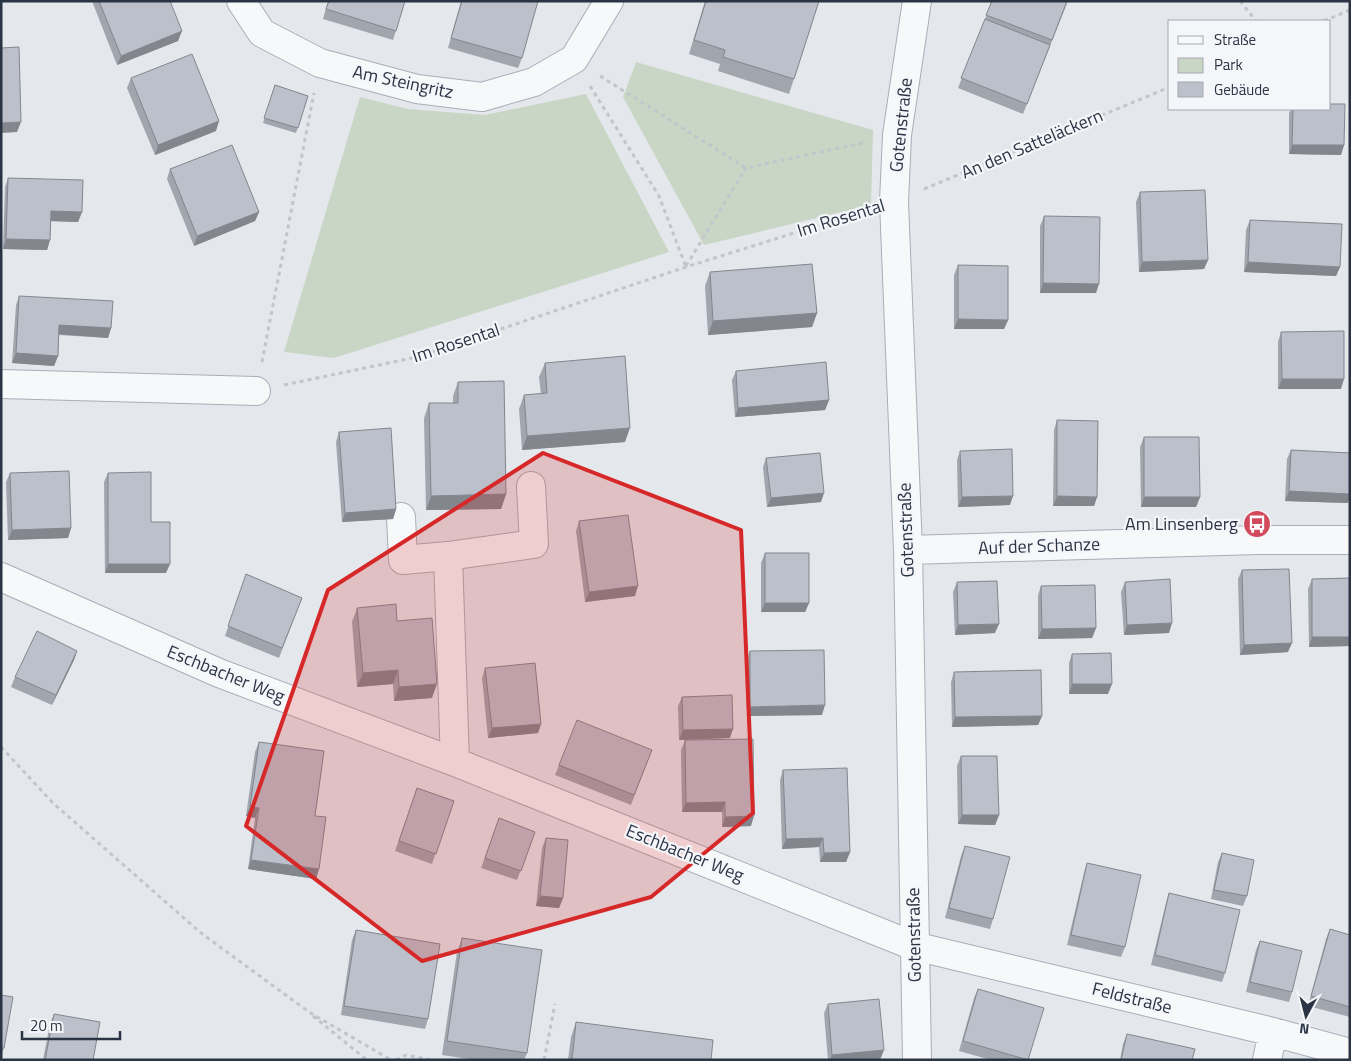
<svg xmlns="http://www.w3.org/2000/svg" width="1351" height="1061" font-family="'Titillium Web',sans-serif">
<style>
.green{fill:#c9d6c5}
.lines{fill:none;stroke-linecap:round;stroke-linejoin:round}
.street-casing{stroke:#a9aeb7;stroke-width:30}
.path{stroke:#c2c5cb;stroke-width:3;stroke-dasharray:4 4;stroke-linecap:butt}
.street{stroke:#f7f8fa;stroke-width:28}
.wall{fill:#a1a5ae}
.shaded-wall{fill:#83868d}
.building{fill:#bbc0ca;stroke:#83868d}
.marked{fill:#d62828;fill-opacity:0.2;stroke:#d62828;stroke-width:4;stroke-linejoin:round}
.labels{text-anchor:middle;stroke-width:4.5;stroke-linejoin:round;paint-order:stroke}
.street-label{font-size:18px;fill:#2b3445;stroke:#f4f6f9}
.poi-label{font-size:18px;fill:#2b3445;stroke:#f4f6f9;text-anchor:end}
</style>
<rect width="100%" height="100%" fill="#e4e7ec"/>
<!-- green -->
<path class="green" d="M636 62 873 130 871 205 704 245 623 97Z
M586 94 669 252 334 358 284 352 360 97 408 109 485 115Z"/>
<g class="lines">
<!-- street casing -->
<g class="street-casing">
<path id="street" d="M241 1 262 33 320 63 417 89 482 97 534 82 574 59 609 1
M917 1 897 135 894 202 908 550 917 1060
M1 384 256 391
M401 517 403 560 448 556
M908 550 1258 540H1350
M1 577 219 673 455 762 914 946 1273 1032 1350 1053
M455 762 448 556 534 544 531 486
M1267 1060 1273 1032"/>
</g>
<!-- path -->
<path class="path" d="M1240 1 1256 21
M1324 21 1350 10
M600 76 746 168 867 142
M590 86 659 196 686 267
M924 189 1170 87
M686 266 746 168
M262 362 314 93
M284 385 417 357 686 267 864 211
M1 747 53 803 201 933 309 1012 391 1060
M313 1016 367 1060
M396 1060 406 1055 431 1060
M544 1060 555 1004"/>
<!-- street -->
<use href="#street" class="street"/>
</g>
<!-- wall -->
<path class="wall" d="M92 1H170L178 41 117 65Z
M328 1H405L393 40 323 19Z
M461 1H538L522 58 518 68 448 48Z
M705 1H819L789 94 718 71 720 64 689 54Z
M992 1H1068L1023 114 958 88Z
M131 78 216 131 155 155 127 88Z
M275 85 308 96 296 133 263 123Z
M1291 109H1330L1344 145 1341 155 1289 154V113Z
M170 169 259 212 255 221 194 246 167 179Z
M8 178 82 212 78 222 51 221 50 240 47 250 3 249 5 187Z
M1140 192 1208 260 1204 269 1139 272 1136 202Z
M1044 216 1096 293H1040V226Z
M1250 220 1340 267 1336 276 1244 272 1246 230Z
M958 265 1008 320 1004 329H954V275Z
M710 272 817 313 812 327 708 335 705 286Z
M19 296 111 328 108 338 59 335 58 356 54 366 12 363 16 305Z
M1281 332 1341 389H1278V342Z
M545 363 625 442 522 450 519 409 524 395 541 394 539 377Z
M736 371 829 400 825 410 735 417 732 380Z
M458 382 506 494 501 509 426 510 424 418 429 403H453V396Z
M1057 420 1097 497 1094 506H1053L1054 430Z
M339 432 396 509 393 519 342 522 336 442Z
M1144 437 1200 497 1196 507H1141L1140 447Z
M1291 450 1350 453V497L1348 503 1285 501 1287 459Z
M960 451 1010 505 958 507 957 460Z
M766 458 821 502 767 507 763 467Z
M10 473 71 528 68 538 8 540 6 482Z
M108 473 166 573H105L104 482Z
M579 521 635 596 585 602 576 531Z
M765 553 809 603 805 612H761V563Z
M1242 570 1288 652 1240 655 1238 579Z
M246 574 302 598 279 658 225 636Z
M1350 578V646L1309 647 1308 589 1312 579Z
M957 582 995 633 955 635 953 592Z
M1125 582 1169 633 1124 635 1121 592Z
M1041 586 1096 628 1092 638 1038 639V595Z
M357 608 397 621 432 698 394 701 393 684 357 687 352 622Z
M77 651 74 660 52 705 11 687 15 677Z
M750 651 822 715 747 716 746 661Z
M1072 654 1108 694H1069V663Z
M485 668 541 724 538 733 488 738 482 678Z
M954 672 1042 716 1038 725 952 727 951 682Z
M682 697 730 738 679 740 678 706Z
M685 740 751 826 722 827V812H682L681 750Z
M259 742 315 816 319 869 316 879 248 869 255 818 246 816 255 752Z
M652 750 631 805 555 775 559 765Z
M961 756 999 815 995 825 958 824 957 766Z
M783 770 850 852 846 862H820L819 847 782 849 780 780Z
M417 788 454 801 432 864 395 851Z
M499 818 535 832 517 880 481 868Z
M546 838 563 898 559 908 536 906 542 848Z
M965 846 993 919 990 929 945 918 961 856Z
M1222 853 1247 896 1243 906 1211 899 1218 862Z
M1087 863 1125 947 1121 957 1067 945 1084 873Z
M1169 893 1225 973 1222 982 1151 965 1166 903Z
M1330 929 1350 935V1017L1308 1006 1326 939Z
M356 930 428 1019 425 1029 341 1015 352 940Z
M462 938 527 1053 524 1060H475L442 1055 457 952Z
M1260 941 1292 992 1289 1002 1246 992 1256 950Z
M978 989 1028 1060H991L959 1051 974 998Z
M1 995 4 1048 1 1056Z
M828 1004 880 1060H828L824 1013Z
M54 1014 93 1060H43L50 1024Z
M576 1022 711 1060H568L571 1037Z
M1127 1034 1192 1060H1120L1123 1044Z"/>
<!-- shaded-wall -->
<path class="shaded-wall" d="M182 31 178 41 117 65 121 56Z
M219 121 216 131 155 155 158 145Z
M21 122 17 132 1 133V123Z
M1292 145H1344L1341 155 1289 154Z
M51 211 82 212 78 222 48 221Z
M259 212 255 221 194 246 197 236Z
M6 239 50 240 47 250 3 249Z
M1208 260 1204 269 1139 272 1142 262Z
M1248 262 1340 267 1336 276 1244 272Z
M1043 283 1099 284 1096 293H1040Z
M817 313 812 327 708 335 713 321Z
M958 319 1008 320 1004 329H954Z
M59 325 111 328 108 338 56 334Z
M16 353 58 356 54 366 12 363Z
M1282 379H1344L1341 389H1278Z
M829 400 825 410 735 417 738 408Z
M630 428 625 442 522 450 527 436Z
M1289 491 1350 494V497L1348 503 1285 501Z
M824 493 821 502 767 507 771 498Z
M506 494 501 509 426 510 431 496Z
M1013 496 1010 505 958 507 962 497Z
M1057 496 1097 497 1094 506H1053Z
M1144 497H1200L1196 507H1141Z
M396 509 393 519 342 522 345 513Z
M71 528 68 538 8 540 12 530Z
M108 564H170L166 573H105Z
M638 586 635 596 585 602 589 592Z
M765 603H809L805 612H761Z
M1172 623 1169 633 1124 635 1127 625Z
M999 624 995 633 955 635 958 625Z
M1096 628 1092 638 1038 639 1042 629Z
M1312 637H1350V646L1309 647Z
M1292 643 1288 652 1240 655 1244 645Z
M77 651 74 660 52 705 56 695Z
M398 670 393 684 357 687 363 673Z
M437 684 432 698 394 701 399 687Z
M1072 684H1112L1108 694H1069Z
M825 705 822 715 747 716 750 707Z
M1042 716 1038 725 952 727 955 717Z
M541 724 538 733 488 738 492 728Z
M733 729 730 738 679 740 683 730Z
M725 802 722 812H682L686 803Z
M250 807 259 808 255 818 246 816Z
M962 815H999L995 825 958 824Z
M754 816 751 826 722 827 725 817Z
M823 838 819 847 782 849 786 839Z
M850 852 846 862H820L824 853Z
M251 860 319 869 316 879 248 869Z
M540 896 563 898 559 908 536 906Z
M884 1050 880 1060H830L832 1055Z"/>
<!-- building -->
<path class="building" d="M99 1H170L182 31 121 56Z
M329 1H405L396 31 326 9Z
M462 1H538L522 58 451 38Z
M706 1H819L794 79 723 57 725 50 694 40Z
M992 1H1067L1052 40 986 15Z
M985 19 1050 45 1027 104 961 78Z
M19 47 21 122 1 123V48Z
M192 54 219 121 158 145 131 78Z
M275 85 308 96 298 128 264 118Z
M1330 104H1345L1344 145H1292L1293 109H1330Z
M232 145 259 212 197 236 170 169Z
M8 178 83 180 82 212 51 211 50 240 6 239Z
M1205 190 1208 260 1142 262 1140 192Z
M1044 216 1100 217 1099 284 1043 283Z
M1250 220 1342 224 1340 267 1248 262Z
M812 264 817 313 713 321 710 272Z
M958 265 1008 266V320L958 319Z
M19 296 113 301 111 328 59 325 58 356 16 353Z
M1344 331V379H1282L1281 332Z
M625 356 630 428 527 436 524 395 547 393 545 363Z
M826 362 829 400 738 408 736 371Z
M504 381 506 494 431 496 429 403H458V382Z
M1057 420 1098 421 1097 497 1057 496Z
M391 428 396 509 345 513 339 432Z
M1144 437H1199L1200 497H1144Z
M1012 449 1013 496 962 497 960 451Z
M1291 450 1350 453V494L1289 491Z
M820 453 824 493 771 498 766 458Z
M69 471 71 528 12 530 10 473Z
M151 472V522H170V564H108V473Z
M628 515 638 586 589 592 579 521Z
M765 553H809V603H765Z
M1289 569 1292 643 1244 645 1242 570Z
M246 574 302 598 282 648 228 626Z
M1350 578V637H1312V579Z
M1170 579 1172 623 1127 625 1125 582Z
M997 581 999 624 958 625 957 582Z
M1095 585 1096 628 1042 629 1041 586Z
M396 604 397 621 432 618 437 684 399 687 398 670 363 673 357 608Z
M37 631 77 651 56 695 15 677Z
M824 650 825 705 750 707V651Z
M1111 653 1112 684H1072V654Z
M535 663 541 724 492 728 485 668Z
M1041 670 1042 716 955 717 954 672Z
M732 695 733 729 683 730 682 697Z
M577 720 652 750 634 795 559 765Z
M753 739 754 816 725 817V802L686 803 685 740Z
M259 742 324 751 315 816 326 817 319 869 251 860 259 808 250 807Z
M961 756H997L999 815H962Z
M847 768 850 852 824 853 823 838 786 839 783 770Z
M417 788 454 801 436 854 399 841Z
M499 818 535 832 521 871 485 858Z
M546 838 568 840 563 898 540 896Z
M965 846 1010 857 993 919 949 908Z
M1222 853 1254 860 1247 896 1214 890Z
M1087 863 1141 875 1125 947 1071 935Z
M1169 893 1240 910 1225 973 1155 955Z
M1330 929 1350 935V1007L1311 996Z
M356 930 440 944 428 1019 344 1006Z
M462 938 542 950 527 1053 447 1041Z
M1260 941 1302 951 1292 992 1250 982Z
M978 989 1044 1008 1028 1060 963 1041Z
M1 995 13 997 4 1048H1Z
M879 999 884 1050 832 1055 828 1004Z
M54 1014 100 1022 93 1060H45Z
M576 1022 713 1040 711 1060H572Z
M1127 1034 1195 1049 1192 1060H1121Z"/>
<!-- marked area -->
<path class="marked" d="M543 453 741 530 753 813 651 897 422 961 246 826 328 590Z"/>
<!-- icons -->
<defs>
<g id="bus-disc" transform="scale(1.4375)"><circle r="9.5" fill="#d1495b" stroke="#f4f6f9"/><path d="M-5-6H5V4H4V6H2V4H-2V6H-4V4H-5ZM-3.5-4V0h7V-4ZM-3.5 1.2v1.5H-2V1.2ZM2 1.2v1.5H3.5V1.2Z" fill="#fff"/></g>
</defs>
<g fill-rule="evenodd">
<use href="#bus-disc" x="1257" y="524"/>
</g>
<g class="labels">
<!-- street labels -->
<g class="street-label">
<text transform="translate(403 82) rotate(12)" y="6">Am Steingritz</text>
<text transform="translate(901 125) rotate(-84)" y="6">Gotenstraße</text>
<text transform="translate(1032 144) rotate(-23)" y="6">An den Satteläckern</text>
<text transform="translate(841 218) rotate(-17)" y="6">Im Rosental</text>
<text transform="translate(456 343) rotate(-18)" y="6">Im Rosental</text>
<text transform="translate(906 530) rotate(-92)" y="6">Gotenstraße</text>
<text transform="translate(1039 546) rotate(-2)" y="6">Auf der Schanze</text>
<text transform="translate(226 674) rotate(22)" y="6">Eschbacher Weg</text>
<text transform="translate(685 853) rotate(22)" y="6">Eschbacher Weg</text>
<text transform="translate(914 935) rotate(-91)" y="6">Gotenstraße</text>
<text transform="translate(1132 998) rotate(14)" y="6">Feldstraße</text>
</g>
<!-- poi labels -->
<g class="poi-label">
<text x="1238" y="530">Am Linsenberg</text>
</g>
</g>
<!-- border -->
<rect width="1351" height="1061" fill="none" stroke="#2b3445" stroke-width="5"/>
<!-- legend -->
<rect x="1168" y="20" width="162" height="90" fill="#f4f6f9" stroke="#a4a8b1"/>
<rect x="1178" y="36" width="25" height="8" fill="#f7f8fa" stroke="#a4a8b1"/>
<text x="1214" y="45" font-size="15" fill="#2b3445">Straße</text>
<rect x="1178" y="58" width="25" height="15" fill="#c9d6c5" stroke="#a4a8b1"/>
<text x="1214" y="70" font-size="15" fill="#2b3445">Park</text>
<rect x="1178" y="82" width="25" height="15" fill="#bbc0ca" stroke="#a4a8b1"/>
<text x="1214" y="95" font-size="15" fill="#2b3445">Gebäude</text>
<!-- north arrow -->
<g transform="translate(1306 1016) rotate(187)" stroke="#f4f6f9" stroke-width="4" paint-order="stroke">
<path d="M0-4L9 19L0 12L-9 19Z" fill="#2b3445"/>
<text y="-8" font-size="14" font-weight="bold" text-anchor="middle" fill="#2b3445">N</text>
</g>
<!-- scale -->
<path d="M22 1031v8h98v-8" fill="none" stroke="#2b3445" stroke-width="2.5"/>
<text x="30" y="1031" font-size="15" fill="#2b3445" stroke="#f4f6f9" stroke-width="4" paint-order="stroke">20 m</text>
</svg>
